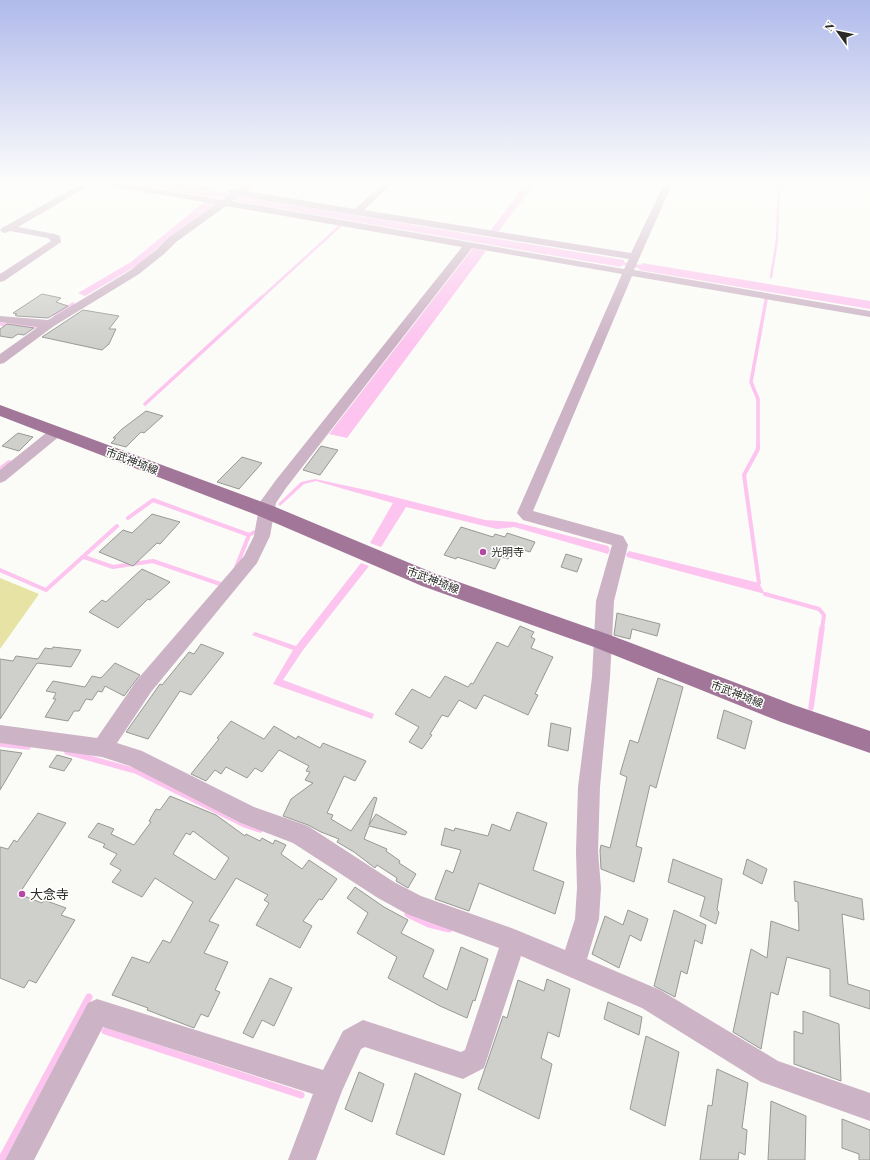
<svg xmlns="http://www.w3.org/2000/svg" width="870" height="1160" font-family="'Playfair Display','Noto Sans JP',serif">
<style>
.green{fill:#e6e3a4}
.water{fill:#fcc4ef}
.lines{fill:none;stroke-linecap:round;stroke-linejoin:round}
.stream-far4{stroke:#fcc4ef;stroke-width:2.5}
.stream-far3{stroke:#fcc4ef;stroke-width:3.5}
.stream-far2{stroke:#fcc4ef;stroke-width:4}
.stream-far1{stroke:#fcc4ef;stroke-width:5.5}
.stream{stroke:#fcc4ef;stroke-width:7}
.building{fill:#cfcfcc;stroke:#989895;fill-rule:evenodd}
.minor{fill:#ccb3c5;fill-rule:evenodd}
.major{fill:#a27698;fill-rule:evenodd}
.poi-dot{fill:#b647a4;stroke:#fffffe;stroke-width:1.5}
.labels{text-anchor:middle;stroke-width:3;stroke-linejoin:round;paint-order:stroke}
.street-label{font-size:11px;fill:#2a2a29;stroke:#fffffe}
.poi-label{font-size:11px;fill:#2a2a29;stroke:#fffffe;text-anchor:start}
.near-poi-label{font-size:13px;fill:#2a2a29;stroke:#fffffe;text-anchor:start}
</style>
<rect width="100%" height="100%" fill="#fbfbf7"/>
<!-- green -->
<path class="green" d="M0 578 39 594 0 649Z"/>
<!-- water -->
<path class="water" d="M123 182H161L228 193 227 195 240 197 242 196 624 260V262L641 265 642 263 870 301V309L639 270V268L622 265 621 267 235 201 236 199 223 197 221 199Z
M527 182H536L498 232 490 231Z
M204 202 215 204 167 239 138 265 85 296 78 293 131 262Z
M473 248 486 251 347 438 329 434Z
M315 479 371 491 485 520 515 522 608 546 610 550 608 554 514 527 497 529 406 507 381 547 370 543 393 503 316 481 304 484 280 506 278 504 301 482Z
M629 551 759 583 765 594 627 557 626 554Z
M361 563 369 566 303 650 283 680 374 714 372 719 273 684 293 650 252 635 255 632 296 646Z"/>
<g class="lines">
<!-- stream-far4 -->
<path class="stream-far4" d="M247 189 257 182
M771 277 777 240 779 182
M261 298 340 226"/>
<!-- stream-far3 -->
<path class="stream-far3" d="M55 316 73 304
M0 324 37 327
M145 404 262 297
M758 444V399L751 382 766 300"/>
<!-- stream-far2 -->
<path class="stream-far2" d="M758 443V449L744 475 759 583
M0 469 9 462
M128 518 153 500 249 535 255 532
M84 557 113 567 153 561 223 585
M0 570 46 590 117 526
M235 570 249 535
M765 594 819 609 824 615 822 629"/>
<!-- stream-far1 -->
<path class="stream-far1" d="M811 708 822 628
M0 744 28 747
M67 752 136 771 245 825 260 830"/>
<!-- stream -->
<path class="stream" d="M408 914 429 924 449 929
M105 1031 301 1095
M1 1160 89 997"/>
</g>
<!-- building -->
<path class="building" d="M42 294 61 298 56 302 68 306 48 318 17 316 15 315 17 314 13 313Z
M83 310 119 316 109 329H116L109 344 102 350 42 337Z
M7 324 34 328 24 335 18 334 12 338 0 336V329Z
M146 411 163 416 144 433 141 432 126 447 111 443 116 438H113L122 429Z
M18 433 33 437 19 451 2 446Z
M321 446 338 450 320 475 303 470Z
M242 457 262 463 239 489 217 482Z
M152 514 180 522 160 544 157 543 133 566 99 552 123 530 132 533Z
M461 527 493 537 495 534 505 537 507 533 535 542 530 552 514 547 508 559 501 557 495 569 457 557 456 559 444 555Z
M566 554 582 559 577 572 561 567Z
M142 569 170 582 150 600 148 599 118 628 89 612 102 600 106 602Z
M617 613 660 624 657 636 632 629 630 639 614 635Z
M520 626 534 632 531 637 535 639 531 648 553 657 535 694 538 695 528 715 484 695 476 709 459 700 448 717 442 715 430 734 432 735 422 749 409 742 419 727 395 714 412 689 430 698 445 676 468 687 471 683 473 684 497 642 508 647Z
M201 644 224 653 191 695 180 691 148 739 126 732 160 684 162 685 189 652 194 654Z
M53 647 81 650 71 667 37 663 0 719V659L13 661 16 656 38 659 45 648 52 649Z
M115 663 140 675 124 696 105 686 102 692 98 691 92 700 86 699 79 711H74L68 721 45 717 56 699H53L56 693 46 691 53 681 85 687 92 676 101 678Z
M658 678 683 687 656 788 650 785 636 846 642 848 634 882 601 869 600 850 601 845 610 848 627 777 620 774 630 740 638 743Z
M724 710 752 721 745 749 717 738Z
M231 721 264 739 274 726 296 739 298 736 320 748 323 743 366 761 355 781 344 776 327 813 333 815 331 819 351 831 374 797 377 798 369 825 376 814 407 832 405 835 369 826 364 839 387 849 386 851 400 861 399 863 416 874 408 888 396 881 397 878 377 865 375 868 354 852 337 842 339 839 321 832 308 825 283 816 291 799 313 783 305 780 310 772 306 771 309 766 279 750 262 772 255 768 247 778 226 767 221 774 215 770 206 781 191 774 219 739 217 738Z
M551 723 571 728 568 751 548 746Z
M0 750 22 753 0 790Z
M57 755 72 759 64 771 49 767Z
M170 796 216 815 245 836 246 834 260 841 262 838 273 844 275 840 286 845 281 854 302 869 309 860 337 879 322 900 319 899 303 921 312 926 300 948 256 925 269 903 264 900 268 895 236 878 209 921 219 925 204 953 228 962 215 990 220 992 208 1017 201 1014 194 1028 147 1010 148 1008 112 995 132 957 149 963 163 940 170 943 193 902 155 878 142 897 112 882 121 870 110 864 117 854 103 847 105 844 88 837 98 823 114 829 111 834 134 845 151 822 149 821 156 809 160 810ZM193 831 229 858 215 880 173 854 186 833 190 835Z
M517 812 547 823 533 870 564 882 555 914 479 883 469 911 435 899 446 870 453 873 461 850 441 845 445 828 454 831 455 828 488 836 492 824 510 831Z
M38 813 66 823 19 894 42 903 44 900 66 908 61 915 75 920 36 983 29 980 24 988 0 978V847L8 849 14 840 17 842Z
M673 859 722 879 717 910 719 912 716 924 700 916 705 897 668 882Z
M747 859 767 869 762 884 743 874Z
M794 881 862 899 864 920 842 914 848 984 870 991V1009L830 996V969L787 957 778 995 771 992 761 1049 733 1032 751 949 767 958 771 921 799 931 798 902 795 901Z
M355 887 384 907 408 920 401 933 434 950 423 977 447 990 461 947 488 959 475 1001 473 1000 467 1018 440 1006 388 978 397 957 357 933 368 913 347 898Z
M628 910 648 919 641 941 630 935 619 968 592 954 605 916 623 925Z
M674 910 706 925 702 944 695 940 687 974 681 971 675 997 654 986Z
M270 978 292 988 274 1026 262 1020 253 1038 243 1033Z
M547 979 570 989 559 1037 548 1032 541 1058 552 1064 539 1119 478 1089 503 1016 507 1018 518 980 544 991Z
M608 1002 642 1017 639 1035 604 1019Z
M803 1011 839 1024 841 1081 794 1064V1031L803 1034Z
M646 1036 679 1052 665 1126 630 1109Z
M717 1069 748 1083 742 1128 747 1130 745 1155 739 1152 738 1160H700L708 1105 712 1106Z
M359 1072 384 1084 372 1122 345 1109Z
M415 1073 461 1094 444 1155 396 1134Z
M771 1101 806 1116 805 1160H768Z
M842 1119 870 1130V1160H859V1154L842 1148Z"/>
<g class="lines">
<!-- minor -->
<path class="minor" d="M84 182H95L18 227 55 234 60 236 61 242 4 281 0 282V274L51 241 48 238 10 231 5 233 2 232 0 230 2 228Z
M99 182H119L222 200 230 194 227 192 229 190H236L247 182H257L246 191 355 209 385 182H394L364 210 631 253 665 182H673L634 270 870 311V317L632 276 533 511 623 536 628 545 614 601 610 677 600 787 598 851 601 888 599 919 587 959 660 990 778 1061 870 1093V1121L761 1082 642 1008 521 956 484 1068 463 1079 365 1047 361 1049 342 1091 316 1160H288L313 1094 103 1027 34 1160H5L88 1003 97 999 323 1070 343 1031 363 1020 461 1052 465 1050 499 948 407 914 378 898 293 843 241 823 130 766 102 757 0 743V725L97 738 137 680 244 556 254 536 260 502 276 480 462 247 226 206 176 242 164 254 139 274 54 326 4 363 0 364V354L38 327 0 322V316L48 320 131 270 156 250 168 238 216 204 103 185ZM239 196 629 259 624 269 232 201ZM472 248 622 274 517 513 523 520 612 545 596 601 592 677 578 787 576 851 577 888 575 919 565 950 514 929 421 896 394 882 308 826 254 807 142 751 117 743 151 692 257 563 270 536 276 503 286 488Z
M173 182H193L209 185 210 187 206 190 177 185Z
M56 428 61 429 63 432 61 435 5 481 0 483V470L51 429Z"/>
<!-- major -->
<path class="major" d="M0 405 273 506 436 574 610 635 794 705 870 731V753L781 722 594 647 422 586 259 516 0 416Z"/>
</g>
<!-- sky -->
<linearGradient id="sky" x2="0" y2="1"><stop stop-color="#b0baeb"/><stop offset="0.53" stop-color="#fdfdfb"/><stop offset="1" stop-color="#fdfdfb" stop-opacity="0"/></linearGradient>
<rect width="870" height="345" fill="url(#sky)"/>
<!-- markers -->
<g class="poi-dot">
<circle cx="483" cy="552" r="4"/>
<circle cx="22" cy="894" r="4"/>
</g>
<g class="labels">
<!-- street labels -->
<g class="street-label">
<text transform="translate(132 461) rotate(21)" y="4">市武神埼線</text>
<text transform="translate(433 580) rotate(21)" y="4">市武神埼線</text>
<text transform="translate(737 694) rotate(21)" y="4">市武神埼線</text>
</g>
<!-- poi labels -->
<g class="poi-label">
<text x="491" y="556">光明寺</text>
</g>
<!-- near-poi labels -->
<g class="near-poi-label">
<text x="30" y="899">大念寺</text>
</g>
</g>
<!-- north arrow -->
<g transform="translate(838 32) rotate(303)" stroke="#fffffe" stroke-width="3" paint-order="stroke">
<path d="M0-3L7 15L0 10L-7 15Z" fill="#2a2a29"/>
<text y="-6" font-size="11" font-weight="bold" text-anchor="middle" fill="#2a2a29">N</text>
</g>
</svg>
